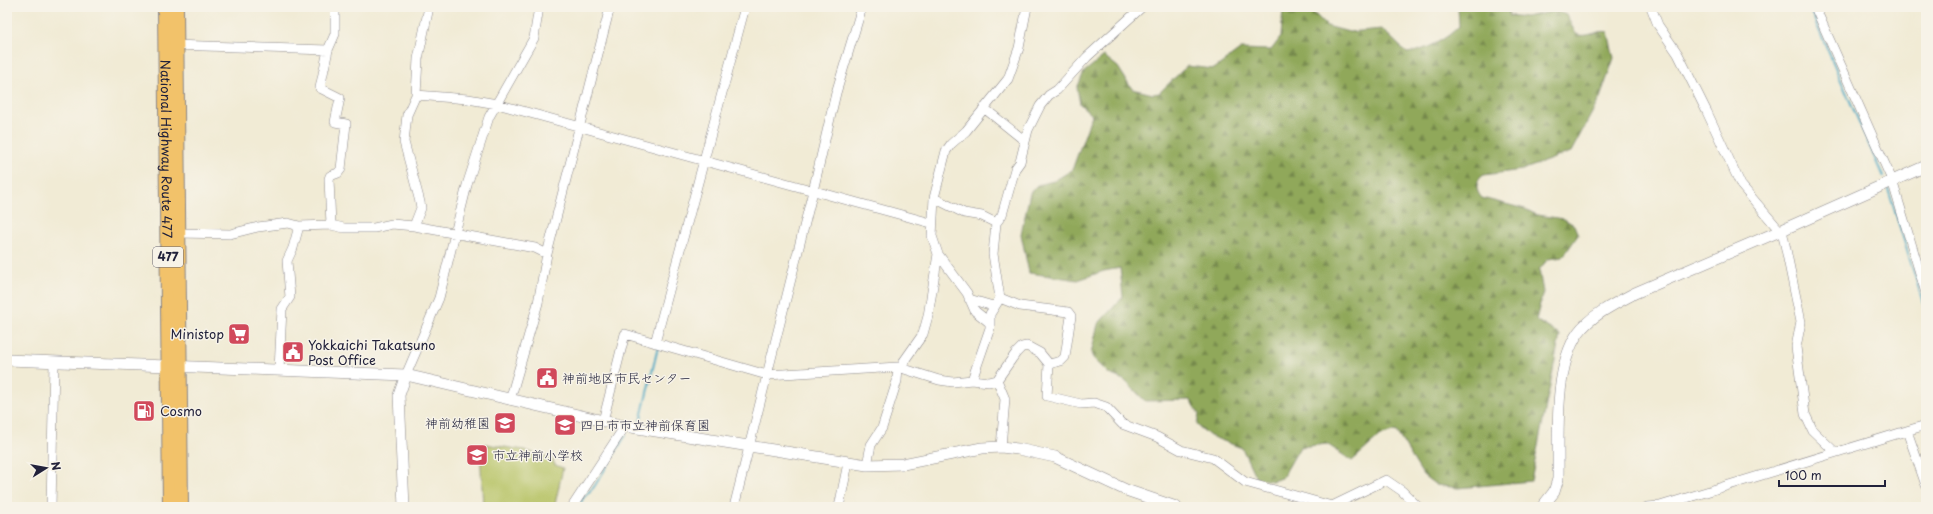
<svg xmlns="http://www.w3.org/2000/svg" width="1933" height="514" font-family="'Playpen Sans','Klee One',sans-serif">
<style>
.forest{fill:url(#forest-firs);stroke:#59654a}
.park{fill:#b6c264;stroke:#6c7250}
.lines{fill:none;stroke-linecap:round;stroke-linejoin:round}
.stream{stroke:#46a9c6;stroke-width:2}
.minor-casing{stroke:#8a8688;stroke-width:10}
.tertiary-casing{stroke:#8a8688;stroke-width:12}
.trunk-casing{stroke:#8a8688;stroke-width:16}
.minor{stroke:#fff;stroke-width:9}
.tertiary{stroke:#fff;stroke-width:11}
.trunk{stroke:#f2c26a;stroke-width:14}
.labels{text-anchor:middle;stroke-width:3;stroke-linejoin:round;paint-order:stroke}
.shield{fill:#f7f3e8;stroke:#62616f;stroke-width:1}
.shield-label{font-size:12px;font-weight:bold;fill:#22223b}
.street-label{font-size:13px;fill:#22223b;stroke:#f7f3e8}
.poi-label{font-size:13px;fill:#22223b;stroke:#f7f3e8;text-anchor:start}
</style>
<defs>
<pattern id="forest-firs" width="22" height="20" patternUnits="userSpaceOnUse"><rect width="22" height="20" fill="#90a85a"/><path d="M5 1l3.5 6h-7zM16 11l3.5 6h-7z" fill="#75884c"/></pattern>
</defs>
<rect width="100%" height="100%" fill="#f7f3e8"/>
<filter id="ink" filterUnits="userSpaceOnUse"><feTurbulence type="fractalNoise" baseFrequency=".025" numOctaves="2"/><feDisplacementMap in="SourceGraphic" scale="8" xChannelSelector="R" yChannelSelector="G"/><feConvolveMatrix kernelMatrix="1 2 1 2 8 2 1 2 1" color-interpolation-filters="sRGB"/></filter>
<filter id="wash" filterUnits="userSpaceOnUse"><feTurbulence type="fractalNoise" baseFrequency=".012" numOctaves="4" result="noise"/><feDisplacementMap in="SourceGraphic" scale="16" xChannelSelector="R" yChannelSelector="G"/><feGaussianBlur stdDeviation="0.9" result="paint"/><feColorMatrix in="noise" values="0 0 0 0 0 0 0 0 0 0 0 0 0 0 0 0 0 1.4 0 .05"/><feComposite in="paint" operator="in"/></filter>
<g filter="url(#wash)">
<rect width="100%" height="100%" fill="#f1ebd5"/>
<!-- forest -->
<path class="forest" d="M1283 7H1312V11L1327 26 1349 32 1382 29 1407 53C1425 51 1447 39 1459 26L1458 7H1508L1509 15 1525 17 1556 11 1566 15 1576 34C1588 39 1597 29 1608 32L1614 58 1600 98 1571 152 1522 170 1484 175C1475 180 1475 191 1482 198L1525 209 1537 215 1564 219 1574 225 1578 235 1563 257 1548 259 1539 270 1543 292 1536 320 1560 335 1531 481 1458 488 1436 485 1423 475 1396 431 1380 436 1352 461 1327 444 1300 447 1282 478 1272 481 1256 478 1242 448 1210 436 1197 425 1199 414 1190 400 1145 401 1124 380 1109 374 1093 358 1091 353 1098 324 1123 297 1120 268 1104 271 1078 280 1029 273 1021 234 1030 193 1037 185 1054 181 1072 170 1092 115 1080 104 1077 88 1084 72 1104 56 1118 67 1132 89 1153 94 1159 93 1187 66 1214 69 1241 49 1271 50 1281 37Z"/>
<!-- park -->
<path class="park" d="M485 444 524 450 552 459 555 465 563 468 555 504 553 507H483L480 450Z"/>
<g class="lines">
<!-- stream -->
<path class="stream" d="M1809 7 1883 177
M1888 189 1926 312
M640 422 658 347
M579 507 583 498 594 487 626 435"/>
</g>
</g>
<g filter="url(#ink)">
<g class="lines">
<!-- minor casing -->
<g class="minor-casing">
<path id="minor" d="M1651 7 1658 25 1678 54 1707 112 1741 185 1780 231 1782 230 1801 322 1796 347 1805 414 1813 431 1835 452
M1815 7 1892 180 1926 293
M171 45 328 50
M416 95 468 99 497 104 931 223
M984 108 1025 141
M934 198 964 213 982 216 996 223
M331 225 329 179 330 176 338 173 341 169 346 124 335 122 340 98 320 88 328 50 335 34V7
M414 226 421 208 420 202 404 142 407 115 416 95 418 59 429 7
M179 233 230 234 258 227 288 223 299 226 331 225 344 228H374L392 224 414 226 535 248 547 254
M938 254 967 293 975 311 990 323
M1000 298 1020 306 1068 312 1071 316 1065 357 1061 361 1049 364
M969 299 993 306
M655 343 745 7
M902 368 904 361 923 334 928 316 938 254 932 236 934 198 946 151 951 144 966 131 1008 79 1019 48 1027 7
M279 370 282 309 290 297 287 261 293 248 299 226
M406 375 439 298 467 185 489 117 534 38 539 7
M972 380 990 328V314L1000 298 993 254 996 223 1002 215 1015 169 1020 162 1028 130 1040 106 1049 95 1057 90 1087 57 1142 7
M997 380 1005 399 1001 447
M510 400 538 303 547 254 610 7
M603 421 625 334 767 375 898 367 939 380 953 382 972 380 989 382 997 380 1016 353 1022 347 1027 346 1040 353 1049 364 1047 396 1081 404 1094 403 1106 407 1122 424 1157 437 1181 450 1213 458 1245 482 1332 506 1386 480 1402 491 1418 507
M1907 431 1926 485
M867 465 871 445 882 428 897 381 898 367
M51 507 54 362
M572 507 625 426
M734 507 813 191 836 93 862 7
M839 507 848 463
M1647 507 1660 506 1926 425"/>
</g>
<!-- tertiary casing -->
<g class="tertiary-casing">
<path id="tertiary" d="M1782 230 1926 166
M7 360 406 375 625 426 867 465 903 464 982 448 1001 447 1018 449 1055 457 1126 490 1176 507
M404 507 399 395 406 375
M1542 507 1554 492 1558 479C1559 437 1553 369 1578 333 1591 315 1616 303 1635 293L1780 231"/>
</g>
<!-- trunk casing -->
<g class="trunk-casing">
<g id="trunk">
<path id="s1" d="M165 7 170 507"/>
<path d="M176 7 181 507"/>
</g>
</g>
<!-- minor -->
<use href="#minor" class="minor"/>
<!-- tertiary -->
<use href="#tertiary" class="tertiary"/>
<!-- trunk -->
<use href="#trunk" class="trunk"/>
</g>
</g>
<!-- icons -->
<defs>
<g id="supermarket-square" transform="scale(1.15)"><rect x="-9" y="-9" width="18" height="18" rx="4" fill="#d1495b" stroke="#f7f3e8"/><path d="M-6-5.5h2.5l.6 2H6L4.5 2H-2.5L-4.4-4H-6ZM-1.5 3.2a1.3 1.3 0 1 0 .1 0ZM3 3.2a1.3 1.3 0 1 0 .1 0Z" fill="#fff"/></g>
<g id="civic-square" transform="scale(1.15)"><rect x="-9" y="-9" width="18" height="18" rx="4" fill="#d1495b" stroke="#f7f3e8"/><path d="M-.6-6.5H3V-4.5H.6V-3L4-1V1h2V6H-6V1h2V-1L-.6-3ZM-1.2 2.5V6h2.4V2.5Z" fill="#fff"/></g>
<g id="fuel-square" transform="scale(1.15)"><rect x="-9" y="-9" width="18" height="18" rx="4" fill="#d1495b" stroke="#f7f3e8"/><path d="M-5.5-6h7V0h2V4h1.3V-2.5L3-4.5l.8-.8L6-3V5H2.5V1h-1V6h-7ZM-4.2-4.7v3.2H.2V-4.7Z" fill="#fff"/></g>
<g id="school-square" transform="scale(1.15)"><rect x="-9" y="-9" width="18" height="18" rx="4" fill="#d1495b" stroke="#f7f3e8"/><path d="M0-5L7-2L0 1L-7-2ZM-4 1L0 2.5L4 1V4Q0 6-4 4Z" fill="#fff"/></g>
</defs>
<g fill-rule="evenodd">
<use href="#supermarket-square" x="239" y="334"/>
<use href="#civic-square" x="293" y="352"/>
<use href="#civic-square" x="547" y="378"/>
<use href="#fuel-square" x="144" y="411"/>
<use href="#school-square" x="505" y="423"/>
<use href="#school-square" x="565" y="425"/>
<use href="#school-square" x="477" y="455"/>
</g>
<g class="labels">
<!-- shield labels -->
<rect class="shield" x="153" y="247" width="30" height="20" rx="3"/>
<g class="shield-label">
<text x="168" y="261">477</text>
</g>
<!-- street labels -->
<g class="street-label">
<text dy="5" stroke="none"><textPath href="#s1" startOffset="142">National Highway Route 477</textPath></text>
</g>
<!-- poi labels -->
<g class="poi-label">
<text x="224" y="339" text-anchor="end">Ministop</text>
<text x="308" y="350">Yokkaichi Takatsuno<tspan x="308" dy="15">Post Office</tspan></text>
<text x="562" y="383">神前地区市民センター</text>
<text x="160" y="416">Cosmo</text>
<text x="490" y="428" text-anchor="end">神前幼稚園</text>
<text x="580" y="430">四日市市立神前保育園</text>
<text x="492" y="460">市立神前小学校</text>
</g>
</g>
<!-- margin -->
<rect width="1933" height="514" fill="none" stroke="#f7f3e8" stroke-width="24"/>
<!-- north arrow -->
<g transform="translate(46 468) rotate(79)" stroke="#f7f3e8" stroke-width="3" paint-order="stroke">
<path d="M0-3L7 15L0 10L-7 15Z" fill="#22223b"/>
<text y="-6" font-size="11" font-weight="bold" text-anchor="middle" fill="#22223b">N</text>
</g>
<!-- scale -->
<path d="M1779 480v6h106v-6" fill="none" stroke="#22223b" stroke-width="2"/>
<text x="1785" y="480" font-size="12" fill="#22223b" stroke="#f7f3e8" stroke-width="3" paint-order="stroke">100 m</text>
</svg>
